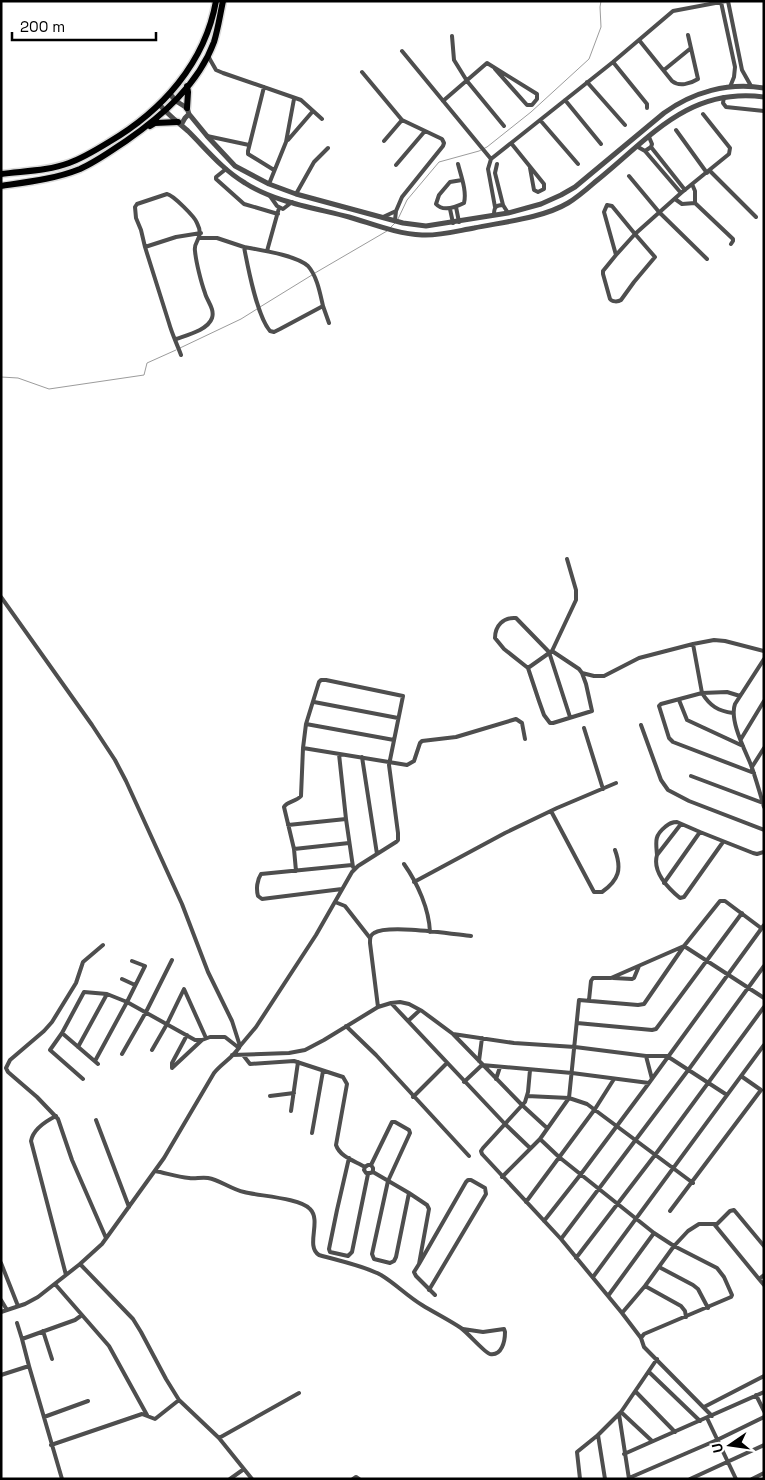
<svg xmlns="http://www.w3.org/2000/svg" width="765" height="1480" font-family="'Space Grotesk',sans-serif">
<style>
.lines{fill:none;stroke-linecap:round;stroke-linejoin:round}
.stream{stroke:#9c9c9c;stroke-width:1}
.trunk-casing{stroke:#dbdbdb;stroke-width:9}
.minor{stroke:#4e4e4e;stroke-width:4}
.tertiary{stroke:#4e4e4e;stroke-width:5}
.trunk{stroke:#000;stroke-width:6}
</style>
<rect width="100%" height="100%" fill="#fff"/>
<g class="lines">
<!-- stream -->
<path class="stream" d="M398 219 407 200 439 162 479 151 487 147 531 112 589 59 601 27 600 7 601 1
M390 228 396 222
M315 273 387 231
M260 307 312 275
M180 348 241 319 257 309
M1 377 18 378 49 389 144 375 147 363 176 350"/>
<!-- trunk casing -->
<g class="trunk-casing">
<path id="trunk" d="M187 108 188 92 187 86
M150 126 155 123 178 122
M1 174C23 171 48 171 69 163 83 158 96 150 109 142 162 111 205 63 216 1
M1 186C28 182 55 179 80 169 96 162 111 151 126 141 162 116 198 85 214 42 218 29 220 15 223 1"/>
</g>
<!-- minor -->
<path class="minor" d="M728 1 742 70 751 86
M721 2 735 67 734 77 730 87
M452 36 454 60 467 81 504 126
M639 40 672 81C679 87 690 84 698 79L688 35
M402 51 491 159
M208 56 216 70 223 73 301 100 322 119
M613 62 647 104V108
M664 70 691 48
M362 72 402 120 442 139 444 143 443 146 402 197 396 211
M587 82 625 125
M264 87 248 151V154L274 170
M724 97 723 103 726 107 764 111
M565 100 601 144
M443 101 487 63 537 94V99L532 105H527L495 69
M540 120 578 164
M676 130 707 173
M207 136 249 145
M288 140 313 111
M384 141 402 120
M511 143 544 184V189L538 192 534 190 530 168
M638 147 645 151 651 147 652 144 649 137
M651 147 685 190
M645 151 681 193
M458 164C461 176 467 191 464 203 456 207 443 212 436 204L439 195 450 182 462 180
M497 164 495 173 503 205
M396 165 425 131
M226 169 216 177V179L244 204 278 214
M710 171 756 217
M629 176 659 212 707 259
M269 184 286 142 294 99
M692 184 695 191V203
M296 194 314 162 328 148
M270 196 277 206 283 209 292 202
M675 199 682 204 695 203 733 239V241L731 244
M456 207 459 222
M495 207 488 169 491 159 613 62 673 11 726 1
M450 209 453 223
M494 215C494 208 495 205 503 205L508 213
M383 217 396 211 395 220
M200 238H217L244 247C248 268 257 316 270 331L274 332 280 329 323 306 329 323
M145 247 176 237 201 233
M244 247C260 250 296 255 308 266 317 276 320 293 323 306
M267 251 279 208
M616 255 635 234 612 206 607 205 604 212 616 255 603 271V274L610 299C612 302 618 302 621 300L634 282 655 257 635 234 681 193 729 154 730 148 703 114
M176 339C187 335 208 330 212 318 215 309 207 301 205 293 201 282 196 262 195 251 193 240 205 239 197 223 195 217 173 195 167 194L137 204 135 207 136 218 141 230 145 247 169 323C172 334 177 344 181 355
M1 597 92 725 115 760 126 781 182 904 208 972 232 1021 240 1046C234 1057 222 1063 214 1073L164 1158 102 1244 80 1264 38 1297 25 1304 1 1312
M693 644 702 693 727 692 740 696
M552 651 579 669 582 673
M764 659 735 704C729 720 745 750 751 765 756 779 760 793 764 807
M528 668 552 651 576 600V590L567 559
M679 700 687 720 743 746
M314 702 398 718
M733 713C718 711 710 706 702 693L661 704 659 706 669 738 673 742 754 773
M570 717 549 652 516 618C503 617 495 626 495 638L504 649 528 668 539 701 544 715 550 723H553L592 711 586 684 582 673 594 676H604L639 658 693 644 714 640 725 641 764 651
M306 724 394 740
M641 725 661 780 668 790 689 801 764 830
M584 728 603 789
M741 739 764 701
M303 748 407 765 414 761 420 743 422 741 456 737 516 719 522 723 525 739
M339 754 346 819 353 867
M362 757 377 854
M752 767 764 748
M691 776 763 803
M551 811 594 892H602C619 880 622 869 615 850
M681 824 657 855C652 872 668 888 680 898L684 897 723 842
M288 825 346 819
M294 849 349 843
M657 855C656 842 654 836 665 827 669 824 671 822 677 822L700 832
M404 864C418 884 429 909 430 932
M414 882 505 833 557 808 616 783
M664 883 700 832 753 853 757 854 764 852
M342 889 262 899 258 896C256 889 257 880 261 874L352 865
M335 902 345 906 370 938
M103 945 83 962 76 983 52 1022 44 1031 10 1060 6 1068 8 1072 37 1097 58 1119 72 1160 106 1238
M613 978 632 979 634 978 639 966
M122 979 135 985
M589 1000 591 981 593 978H611L684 946 764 998
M391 1003 505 1124 530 1148
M378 1007 370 943C370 938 370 935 374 933 388 924 452 934 471 936
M408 1021 420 1010
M577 1023 652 1030 656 1029 742 913
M346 1026 376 1055 469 1156
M62 1033 98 1064
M453 1034 522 1105 547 1128
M187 1035 172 1063V1068L202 1040
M240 1046 256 1027 316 935 352 872 358 866 396 842 398 840V833L389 765 403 696 326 680H321L319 682 306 724 303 748 301 796C296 802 287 801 284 807L294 849 296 871
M78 1047 107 994
M152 1050 167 1024 184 989 206 1038
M122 1054 146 1012 172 960
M232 1055 289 1053 305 1050 324 1040 378 1007 391 1003 400 1002 409 1004 422 1011 453 1034 514 1043 575 1047 646 1056H667L727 1095
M243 1055 250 1064 294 1061 343 1077 347 1084 336 1145C340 1157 355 1161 365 1167
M646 1056 652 1079
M95 1061 127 1002 145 966 132 961
M479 1061 482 1038
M530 1070 528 1092 525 1102 483 1148 481 1151 482 1154 561 1239 608 1296
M83 1079 50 1050 62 1033 84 992 107 994 127 1002 195 1040H202L210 1037H225L239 1048
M496 1079 500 1067
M464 1082 482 1065 572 1073 649 1083
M270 1096 294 1093
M527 1096 569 1098 587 1104 693 1183
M413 1097 447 1063
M291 1111 298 1062
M56 1116C46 1121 33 1130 31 1141L66 1275
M96 1120 129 1207
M312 1133 323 1071
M540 1139 559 1157 654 1233 674 1246 717 1268 724 1277 732 1295 731 1297 644 1334 641 1338 644 1347 712 1416
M349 1158 337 1210 329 1249 330 1252 348 1256 352 1252 368 1174
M371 1165 392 1122H395L409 1130 410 1133 388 1181 372 1254 374 1259 390 1263 394 1261 396 1257 409 1193 373 1172 370 1173H366L364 1170 365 1167 368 1165H371L373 1168V1172
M155 1171C166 1173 177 1177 189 1178 195 1179 201 1177 208 1178 220 1180 231 1189 244 1192 259 1196 300 1198 310 1209 322 1221 305 1246 319 1255 339 1261 362 1265 381 1275 396 1284 407 1296 422 1305 435 1313 449 1320 461 1328 468 1333 485 1353 490 1354 502 1356 505 1341 505 1332L504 1329 483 1332 463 1329
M502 1177 540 1139 569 1098 579 1000 638 1005 644 1004 684 946 720 901H725L761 928
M409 1193 427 1205 429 1209 419 1264 414 1272 416 1276 435 1295
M526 1202 595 1109 614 1079
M670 1211 761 1090 741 1076
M544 1221 581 1174 649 1083 764 925
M714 1224 759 1279 764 1275
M561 1239 689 1069 764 966
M576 1258 655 1155 764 1007
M1 1263 18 1306
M80 1264 133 1319 141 1332 166 1379 179 1400 219 1438 252 1479
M419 1264 466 1182 468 1180H471L485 1188 486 1194 429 1290
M659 1267 693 1285 698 1289 708 1308
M593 1277 764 1045
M759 1279 764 1285
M645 1286 681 1306 685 1311 686 1317
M1 1300 7 1310
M622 1313 608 1296 654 1233
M82 1315 109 1346 147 1415
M17 1323 22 1339
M43 1331 52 1359
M641 1338 622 1313 645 1286 674 1246 688 1231 699 1224H717L730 1211 734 1210 764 1246
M29 1366 22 1339 75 1320 82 1315 55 1284
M649 1372 700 1421
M1 1375 29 1366 62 1479
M636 1392 675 1432
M756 1395 764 1411
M704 1407 764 1376
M621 1412 652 1441
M619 1414 629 1479
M44 1417 88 1401
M707 1418 736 1479
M598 1435 605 1479
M219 1438 299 1393
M51 1445 142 1414 155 1419 179 1400
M624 1454 764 1392
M629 1478 717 1440 764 1417
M230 1479 244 1469
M353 1479 356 1477 359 1479
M580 1479 577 1452 598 1435 621 1412 657 1359
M690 1479 764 1445
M752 1479 764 1473"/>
<!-- tertiary -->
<path class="tertiary" d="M170 94 176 101 187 108 189 114 207 136 235 166 269 184 296 194 403 223 426 226 508 213 541 204 561 195 575 187 664 113C693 92 728 82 764 88
M159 104C168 115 179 123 189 132 207 150 223 170 245 183 274 202 315 208 349 217 373 224 397 234 422 235 439 236 457 231 474 228 503 222 543 218 568 203 578 197 587 189 595 182 649 139 687 87 764 97
M181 125 185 118 189 114"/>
<!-- trunk -->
<use href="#trunk" class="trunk"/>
</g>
<!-- border -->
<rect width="765" height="1480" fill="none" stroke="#000000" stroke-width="5"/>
<!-- north arrow -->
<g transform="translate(730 1445) rotate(257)" stroke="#ffffff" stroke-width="4" paint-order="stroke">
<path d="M0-4L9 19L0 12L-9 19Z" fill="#000000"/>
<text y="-8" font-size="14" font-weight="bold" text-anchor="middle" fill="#000000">U</text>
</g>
<!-- scale -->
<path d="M12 32v8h144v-8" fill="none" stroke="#000000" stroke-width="2.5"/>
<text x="20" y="32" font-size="15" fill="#000000" stroke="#ffffff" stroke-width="4" paint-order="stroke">200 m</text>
</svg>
